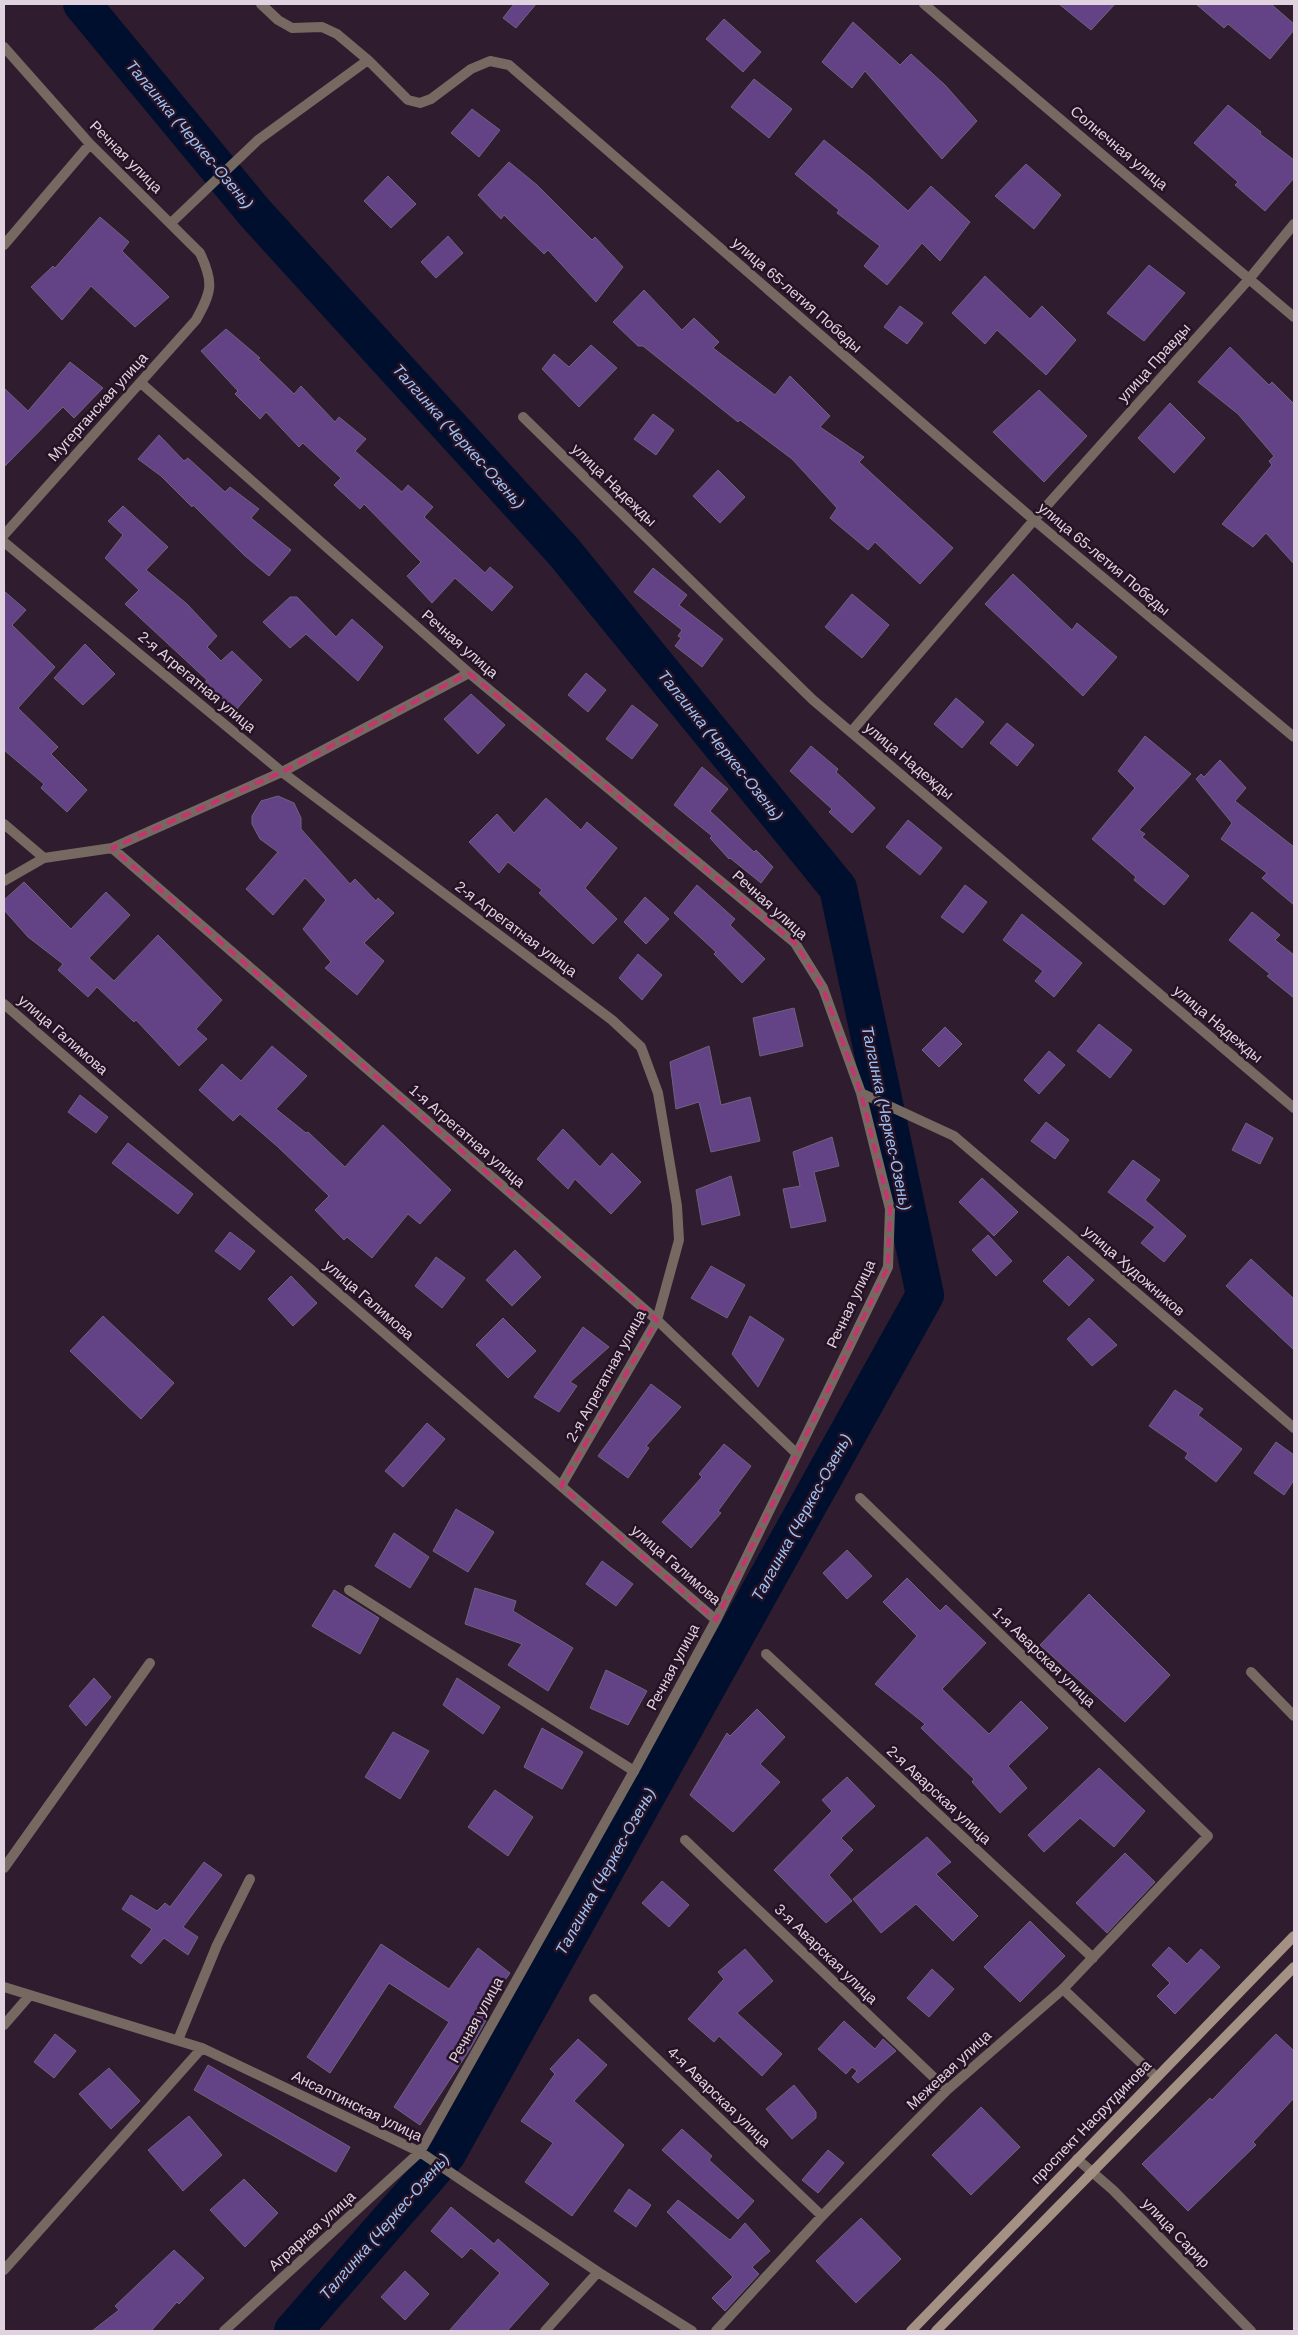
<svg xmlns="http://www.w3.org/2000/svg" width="1298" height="2335" font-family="Arial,sans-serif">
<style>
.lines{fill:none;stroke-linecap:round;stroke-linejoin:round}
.river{stroke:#000f2e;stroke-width:38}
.building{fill:#634286;stroke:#6e637d}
.lane{stroke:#756961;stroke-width:10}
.street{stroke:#756961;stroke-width:10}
.secondary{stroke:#a49184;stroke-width:10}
.marked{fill:none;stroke:#c6346f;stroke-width:4;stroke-dasharray:10 6;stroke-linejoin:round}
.labels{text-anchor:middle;stroke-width:5;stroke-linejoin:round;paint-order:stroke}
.street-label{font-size:15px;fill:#e0d3df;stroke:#251224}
.water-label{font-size:16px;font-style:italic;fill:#9cc3f7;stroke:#251224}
</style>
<rect width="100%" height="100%" fill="#2f1c2e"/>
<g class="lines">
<!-- river -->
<path class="river" d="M82 4 255 213 564 552 838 888 925 1295 447 2154 293 2331"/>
</g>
<!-- building -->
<path class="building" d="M514 4H536L516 28 503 18Z
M1059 4H1115L1091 30Z
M1196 4H1271L1294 24V30L1270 59 1228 24 1224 28Z
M724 19 761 52 743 72 706 39Z
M853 22 900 65 911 54 945 85 977 121 942 159 865 71 852 88 822 62Z
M754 79 792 109 769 138 731 107Z
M1228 105 1261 132 1260 134 1294 160V178L1265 211 1235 185 1238 182 1194 143Z
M472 109 500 130 479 157 451 133Z
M824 140 870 177 908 211 931 186 970 222 940 261 922 243 887 285 864 266 880 246 837 213 839 210 795 174Z
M509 162 537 185 592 240 595 237 623 267 596 302 548 250 544 254 504 215 501 219 478 195Z
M1026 164 1061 195 1034 229 995 196Z
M388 176 416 204 391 228 364 201Z
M100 217 129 242 122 251 169 297 135 327 91 286 62 320 31 287 53 266 55 268Z
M448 236 463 253 436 278 421 262Z
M1149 265 1185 293 1144 341 1107 313Z
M985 276 1030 319 1042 306 1076 340 1046 375 997 330 985 344 952 313Z
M644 290 682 330 694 318 719 342 713 348 775 395 790 376 830 416 820 427 864 457 859 462 953 548 920 584 875 542 868 550 830 518 837 508 792 459 740 420 738 422 643 346H638L613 322Z
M900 306 923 323 907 344 884 327Z
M226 329 260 358 258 359 294 394 301 386 335 422 339 417 366 439 355 451 402 492 408 485 433 507 424 517 485 573 490 567 513 587 492 611 455 578 432 603 407 576 421 562 364 504 360 509 334 485 341 478 303 443 299 447 266 412 260 419 235 394 238 391 201 351Z
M591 345 617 368 579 407 542 369 554 354 569 367Z
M1230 347 1269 385 1272 382 1294 404V564L1266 533 1253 547 1222 524 1272 465 1269 461 1274 456 1238 414 1198 382Z
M70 362 103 388 74 418 63 407 4 467V388L28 411Z
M1039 390 1087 436 1044 482 993 432Z
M1170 403 1205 438 1174 473 1138 438Z
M653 414 674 430 656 455 634 439Z
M159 435 184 461 188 458 225 492 230 487 259 509 251 518 291 550 269 576 244 555 193 505 192 507 161 476 138 459Z
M718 470 745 497 720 523 693 496Z
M123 506 168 547 146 570 187 604 217 636 207 647 221 661 232 651 262 680 235 711 205 682 207 680 125 604 139 590 105 558 123 535 108 521Z
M653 568 687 595 679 605 723 639 702 667 675 646 681 638 678 636 682 630 634 592Z
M1013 574 1072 630 1077 623 1117 657 1083 696 985 604Z
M4 591 26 610 12 625 55 667 18 708 58 747 51 754 87 790 67 812 41 788 44 784 4 750Z
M852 594 889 625 862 658 825 627Z
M290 597H297L336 637 352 619 383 647 358 681 306 634 290 648 263 622Z
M85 644 115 674 83 705 54 678Z
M586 673 606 690 588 712 568 695Z
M471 694 505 725 478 754 444 719Z
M956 698 984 722 962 748 934 724Z
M632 705 658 725 632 759 606 739Z
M1007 723 1034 745 1017 766 990 743Z
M1145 736 1191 774 1139 830 1145 834 1142 837 1189 876 1164 905 1134 880 1136 877 1092 839 1135 788 1118 771Z
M811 746 838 769 836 772 875 808 852 833 829 812 832 809 790 771Z
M1220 760 1246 788 1235 801 1294 847V905L1262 878 1267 873 1221 839 1232 823 1196 779 1201 774 1204 777Z
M702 767 728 789 710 811 754 852 756 850 773 867 761 883 730 858 729 859 710 838 712 836 674 805Z
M278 796 294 803 301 818V829L350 884 355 879 376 901 378 898 394 913 364 943 384 961 357 995 325 968 331 962 303 929 326 900 305 878 273 915 246 889 278 852 260 839 252 824V816L261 801Z
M546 798 581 830 587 822 617 848 585 888 617 919 593 944 539 893 542 890 508 862 499 873 469 842 497 814 514 833Z
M908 820 942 848 920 875 886 847Z
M24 882 71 929 106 892 130 915 89 958 114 981 158 935 222 1000 196 1029 207 1039 179 1066 136 1020 134 1022 97 987 88 997 58 970 63 964 28 937 4 910V900Z
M697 885 735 919 730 925 765 959 742 983 714 954 716 952 674 913Z
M965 885 987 902 963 933 941 917Z
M645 897 669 919 646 944 624 922Z
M1252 912 1280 935 1275 940 1294 955V998L1267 976 1270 974 1229 940Z
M1022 914 1082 963 1054 997 1035 981 1043 971 1003 940Z
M638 954 662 975 642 1000 619 978Z
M794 1008 803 1046 760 1056 753 1018Z
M1099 1024 1132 1050 1110 1078 1077 1051Z
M945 1027 962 1044 939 1067 922 1050Z
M272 1046 307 1076 276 1109 306 1133 308 1132 345 1167 383 1125 451 1190 420 1224 408 1214 372 1258 347 1237 344 1240 315 1210 329 1196 278 1147 240 1114 233 1121 199 1090 222 1064 241 1081Z
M709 1046 721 1105 750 1097 760 1141 711 1152 699 1102 676 1109 670 1062Z
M1049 1051 1065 1065 1039 1094 1024 1080Z
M80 1095 108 1117 96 1133 68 1112Z
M1046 1122 1069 1140 1055 1159 1031 1141Z
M1246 1123 1273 1138 1260 1164 1232 1150Z
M563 1129 600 1167 612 1153 641 1182 611 1214 575 1179 568 1189 537 1159Z
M832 1137 839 1166 814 1172 826 1221 791 1228 783 1189 800 1186 793 1152Z
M128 1143 193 1194 178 1214 112 1163Z
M1133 1160 1160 1180 1145 1200 1186 1236 1164 1262 1141 1243 1155 1227 1108 1192Z
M731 1176 740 1215 702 1225 696 1190Z
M982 1178 1018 1212 994 1236 959 1202Z
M230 1232 255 1251 240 1270 215 1251Z
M988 1235 1012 1261 996 1276 972 1250Z
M515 1250 541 1277 512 1306 486 1280Z
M1068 1256 1094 1280 1069 1306 1043 1281Z
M436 1257 465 1278 442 1308 415 1286Z
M1251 1259 1294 1299V1350L1226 1286Z
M711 1266 745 1285 727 1318 691 1298Z
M291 1276 317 1303 293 1326 268 1299Z
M103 1316 174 1383 141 1419 70 1351Z
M750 1316 784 1339 758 1387 732 1354Z
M503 1318 536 1351 508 1378 476 1345Z
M1089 1318 1117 1345 1092 1366 1067 1339Z
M583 1327 609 1347 570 1382 577 1386 559 1412 534 1397Z
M651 1384 681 1407 646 1446 649 1448 628 1478 598 1456Z
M1175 1390 1203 1409 1198 1415 1242 1449 1216 1482 1185 1458 1188 1453 1149 1426Z
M427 1423 445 1439 403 1487 385 1471Z
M1276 1442 1294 1455V1480L1284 1495 1254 1473Z
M724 1444 751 1466 718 1511 721 1513 691 1548 662 1522 702 1477 699 1474Z
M456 1509 494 1532 468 1572 433 1551Z
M394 1533 429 1557 410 1588 375 1566Z
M847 1550 872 1576 847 1599 823 1573Z
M602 1561 633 1584 616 1606 586 1584Z
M907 1578 940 1611 946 1605 986 1643 942 1689 989 1734 1021 1701 1048 1728 1008 1766 1027 1788 1000 1813 972 1782 974 1779 921 1728 925 1724 875 1684 917 1636 883 1602Z
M475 1588 516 1601 513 1611 573 1648 548 1691 508 1665 522 1644 465 1624Z
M334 1590 379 1618 360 1654 312 1626Z
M1089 1594 1170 1675 1125 1722 1040 1645Z
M606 1670 647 1691 628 1725 590 1708Z
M94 1678 111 1697 86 1726 69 1706Z
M457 1678 500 1707 483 1734 443 1705Z
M757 1709 785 1737 760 1764 780 1782 733 1832 690 1795 727 1733 730 1736Z
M542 1728 583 1752 562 1789 524 1767Z
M393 1732 429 1751 400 1799 365 1777Z
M1099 1768 1145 1811 1114 1847 1080 1818 1044 1852 1028 1835Z
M847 1777 875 1806 841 1838 853 1850 829 1875 852 1901 826 1923 774 1870 832 1811 822 1800Z
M495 1790 533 1817 508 1856 468 1827Z
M927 1837 951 1862 936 1874 978 1916 953 1941 916 1904 881 1933 853 1899Z
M1125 1853 1155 1882 1107 1933 1076 1903Z
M204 1862 222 1875 183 1927 198 1937 188 1955 164 1938 141 1964 131 1956 152 1929 122 1909 131 1895 157 1911 165 1903 170 1907Z
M662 1881 689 1905 669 1927 642 1903Z
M1030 1921 1065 1956 1020 2002 984 1967Z
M381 1944 449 1989 478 1948 510 1973 483 2011 489 2015 470 2049 420 2125 394 2107 449 2022 389 1983 330 2073 307 2057Z
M1169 1947 1187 1964 1201 1949 1220 1967 1175 2014 1157 1996 1170 1983 1152 1965Z
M745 1949 773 1981 737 2013 782 2054 762 2076 719 2036 714 2042 688 2019 724 1979 718 1972Z
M932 1969 954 1989 929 2017 907 1998Z
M844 2021 875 2049 883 2039 896 2051 858 2083 852 2077 857 2071 852 2067 846 2074 818 2049Z
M55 2034 76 2051 54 2078 34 2062Z
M1276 2034 1294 2051V2098L1253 2142 1256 2145 1188 2211 1142 2164 1210 2098 1212 2100Z
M578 2039 607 2065 574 2101 624 2145 572 2216 525 2182 553 2143 521 2121 555 2074 550 2069Z
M208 2065 350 2147 336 2172 194 2090Z
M109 2068 140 2101 111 2129 79 2094Z
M794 2085 816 2112V2118L792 2139 766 2109Z
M981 2107 1020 2147 971 2195 932 2155Z
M189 2116 222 2155 183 2191 148 2150Z
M682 2129 712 2156 709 2160 754 2201 738 2219 662 2150Z
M828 2150 844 2163 818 2193 802 2180Z
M244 2179 278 2213 245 2247 210 2210Z
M629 2189 651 2205 636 2227 614 2211Z
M678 2200 730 2240 745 2223 770 2251 752 2267 759 2274 725 2311 712 2298 733 2277 667 2212Z
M451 2207 494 2244 498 2239 549 2284 507 2331H449L500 2273 471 2248 462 2258 431 2231Z
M861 2218 901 2259 856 2303 816 2261Z
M174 2250 204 2278 179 2304 177 2302 151 2331H92L119 2310 115 2306Z
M405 2271 429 2294 405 2320 381 2297Z"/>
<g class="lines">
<!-- lane -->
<path class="lane" d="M349 1590 634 1771
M1251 1672 1294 1716
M4 1868 150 1663
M1063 1989 1156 2077
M178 2040 217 1945 250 1879"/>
<!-- street -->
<path class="street" d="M261 4 278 20 292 28 322 27 337 34 368 60 408 100 420 103 431 99 471 69 490 61 509 65 1034 520 1294 737
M924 4 1294 317
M4 47 90 144 200 253C214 283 212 291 196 320L4 535
M172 222 258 140 368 60
M4 245 90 144
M141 383 469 673 795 943 823 988 861 1093 890 1209 888 1267 716 1620 634 1771 420 2152 224 2331
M523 417 813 700 1294 1108
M4 542 282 772 612 1020 641 1047 658 1093 677 1206 679 1240 657 1320 561 1486
M851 732 1034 520 1250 278 1294 224
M4 824 44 858
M112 848 657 1320 796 1453
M4 881 44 858 112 848 282 772 469 673
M4 1004 716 1620
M861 1093 954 1136 1294 1428
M766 1654 1093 1958
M685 1840 947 2090
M4 1987 202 2048 420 2152 598 2272 692 2331
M594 1999 822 2216
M4 2025 30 1995
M1077 2159 1113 2190 1251 2331
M4 2270 202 2048
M545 2331 598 2272
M716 2331 822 2216 947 2090 1063 1989 1208 1836 860 1498"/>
<!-- secondary -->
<path class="secondary" d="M911 2331 1294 1936
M936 2331 1294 1967"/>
</g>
<!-- marked area -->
<path class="marked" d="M469 673 795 943 823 988 861 1093 890 1209 888 1267 716 1620 561 1486 657 1320 112 848 282 772Z"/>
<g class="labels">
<!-- street labels -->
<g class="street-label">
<text transform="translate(1119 148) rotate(40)" y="5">Солнечная улица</text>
<text transform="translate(126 157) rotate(45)" y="5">Речная улица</text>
<text transform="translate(797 295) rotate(41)" y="5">улица 65-летия Победы</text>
<text transform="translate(1154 363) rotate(-48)" y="5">улица Правды</text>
<text transform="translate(98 407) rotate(-48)" y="5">Мугерганская улица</text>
<text transform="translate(614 485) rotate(44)" y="5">улица Надежды</text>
<text transform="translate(1104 559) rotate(40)" y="5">улица 65-летия Победы</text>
<text transform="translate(460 644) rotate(41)" y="5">Речная улица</text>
<text transform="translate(197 682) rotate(40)" y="5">2-я Агрегатная улица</text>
<text transform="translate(909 761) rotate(40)" y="5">улица Надежды</text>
<text transform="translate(770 905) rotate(42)" y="5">Речная улица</text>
<text transform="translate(516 929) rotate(37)" y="5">2-я Агрегатная улица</text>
<text transform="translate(1218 1024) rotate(40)" y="5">улица Надежды</text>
<text transform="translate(63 1035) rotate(41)" y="5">улица Галимова</text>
<text transform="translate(467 1136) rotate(41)" y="5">1-я Агрегатная улица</text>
<text transform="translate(1134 1271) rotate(41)" y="5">улица Художников</text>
<text transform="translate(369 1300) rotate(41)" y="5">улица Галимова</text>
<text transform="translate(851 1304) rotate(-65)" y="5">Речная улица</text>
<text transform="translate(606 1376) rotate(-61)" y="5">2-я Агрегатная улица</text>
<text transform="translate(676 1565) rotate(41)" y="5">улица Галимова</text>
<text transform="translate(1044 1657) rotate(44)" y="5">1-я Аварская улица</text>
<text transform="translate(673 1667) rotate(-62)" y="5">Речная улица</text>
<text transform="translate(939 1795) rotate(43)" y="5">2-я Аварская улица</text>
<text transform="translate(826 1954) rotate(44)" y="5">3-я Аварская улица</text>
<text transform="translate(476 2020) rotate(-61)" y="5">Речная улица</text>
<text transform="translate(949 2070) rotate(-43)" y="5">Межевая улица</text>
<text transform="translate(719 2097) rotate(44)" y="5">4-я Аварская улица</text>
<text transform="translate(357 2106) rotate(26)" y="5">Ансалтинская улица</text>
<text transform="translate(1091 2122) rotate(-46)" y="5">проспект Насрутдинова</text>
<text transform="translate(312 2231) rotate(-42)" y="5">Аграрная улица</text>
<text transform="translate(1176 2233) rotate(46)" y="5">улица Сарир</text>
</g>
<!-- water labels -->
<g class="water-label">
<text transform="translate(190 134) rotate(50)" y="6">Талгинка (Черкес-Озень)</text>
<text transform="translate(459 436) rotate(48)" y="6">Талгинка (Черкес-Озень)</text>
<text transform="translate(721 745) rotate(51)" y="6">Талгинка (Черкес-Озень)</text>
<text transform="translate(887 1118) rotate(78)" y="6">Талгинка (Черкес-Озень)</text>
<text transform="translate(801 1517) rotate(-61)" y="6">Талгинка (Черкес-Озень)</text>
<text transform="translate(605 1871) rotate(-61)" y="6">Талгинка (Черкес-Озень)</text>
<text transform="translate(384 2226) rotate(-49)" y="6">Талгинка (Черкес-Озень)</text>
</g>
</g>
<!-- border -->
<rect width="1298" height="2335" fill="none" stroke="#e0d3df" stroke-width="10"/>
</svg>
